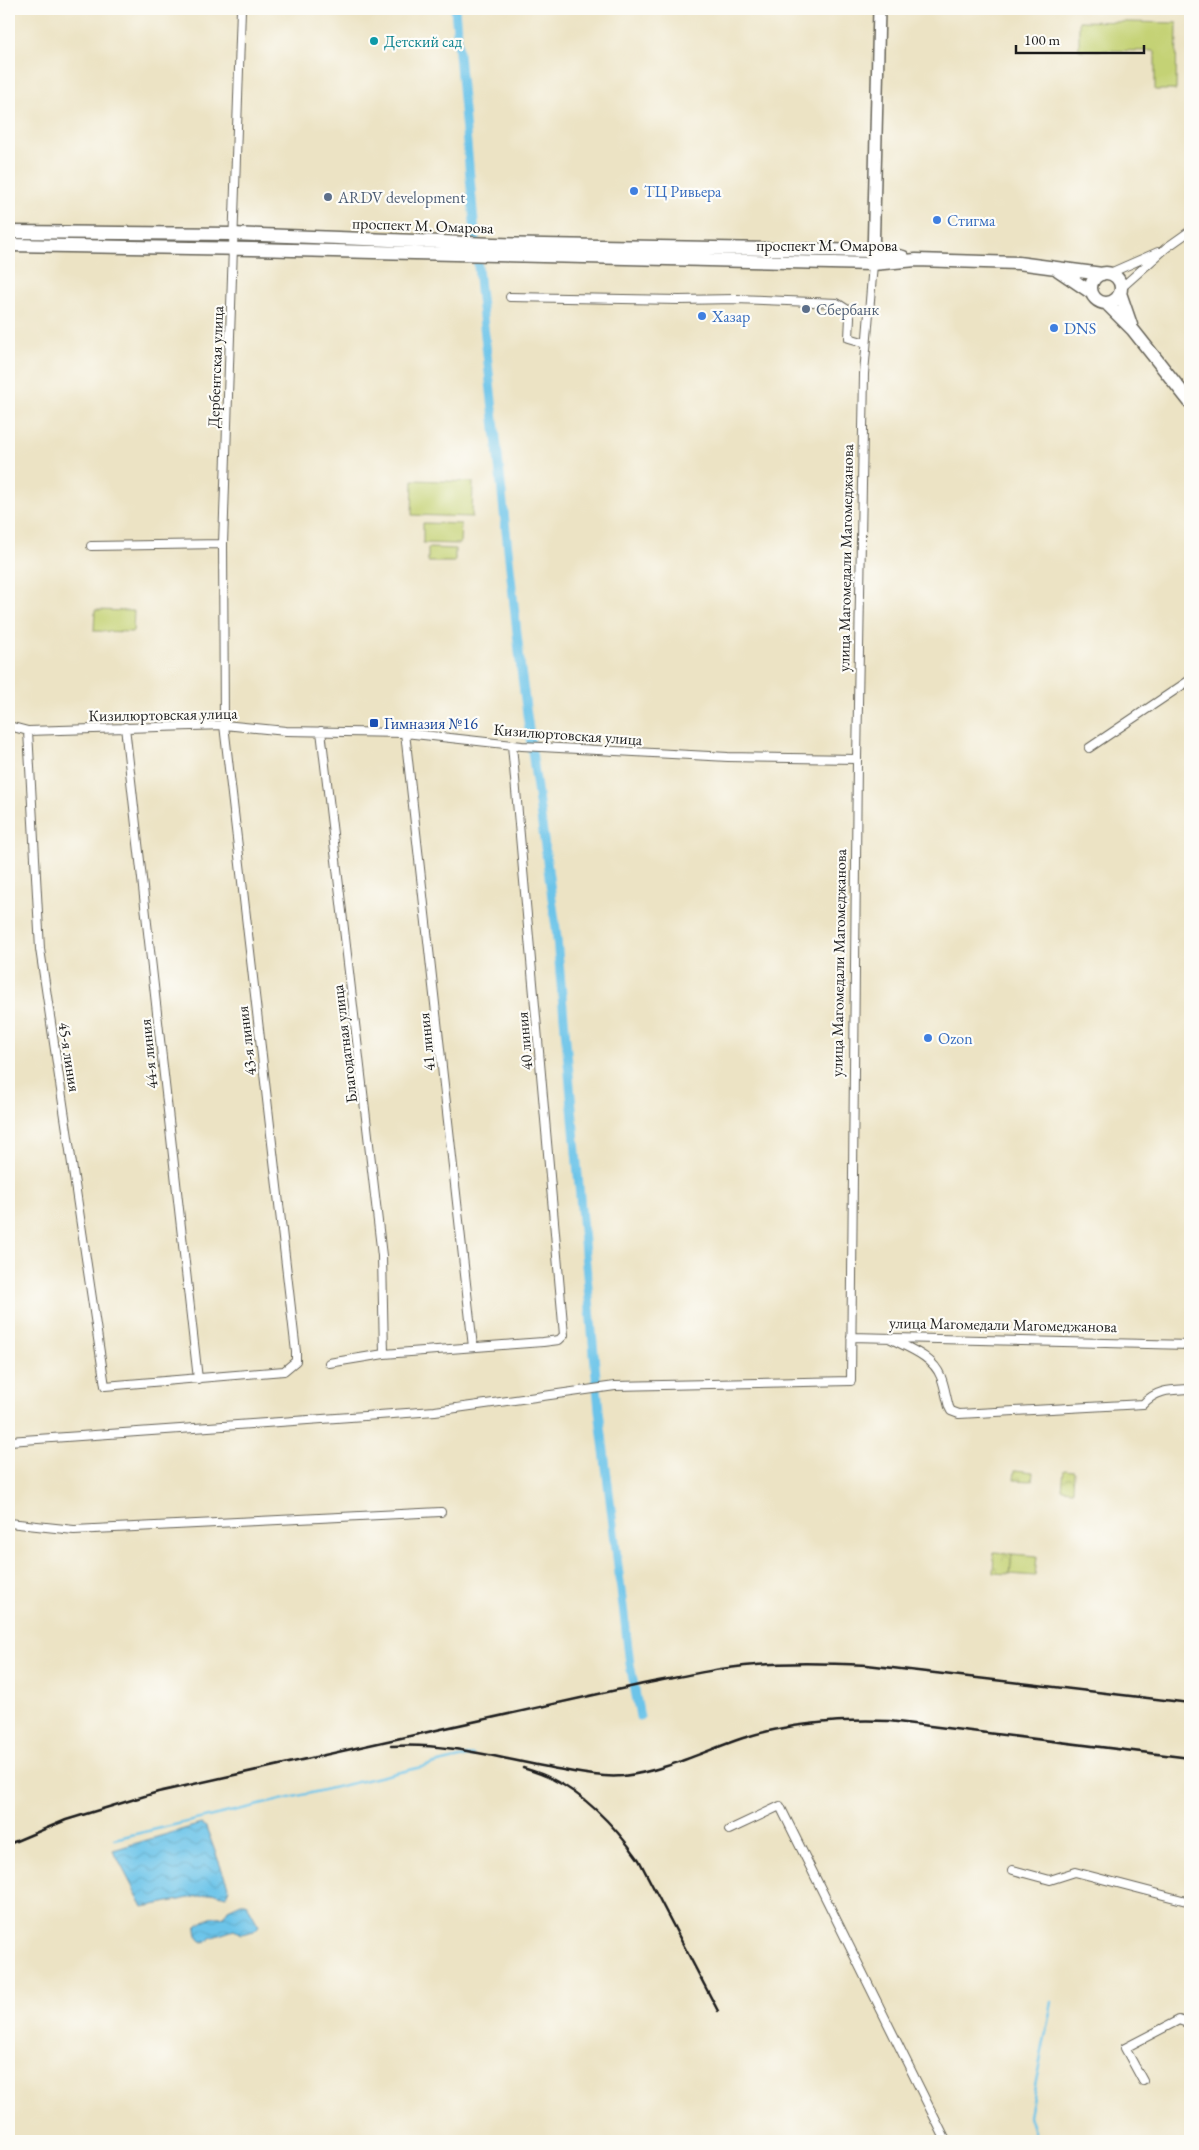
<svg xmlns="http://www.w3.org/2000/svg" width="1199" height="2150" font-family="'EB Garamond',serif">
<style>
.park{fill:url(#park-crowns);stroke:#707748}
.garden{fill:#c4d274;stroke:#707748}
.water{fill:url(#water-waves);stroke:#447082}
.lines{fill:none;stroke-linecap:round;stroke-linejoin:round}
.stream{stroke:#6cc4e9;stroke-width:2.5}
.canal{stroke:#6cc4e9;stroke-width:9}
.minor-casing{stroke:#656257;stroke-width:10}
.secondary-casing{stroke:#656257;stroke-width:14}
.primary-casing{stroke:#656257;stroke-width:15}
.minor{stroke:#fff;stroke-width:8}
.secondary{stroke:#fff;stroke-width:11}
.primary{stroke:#fff;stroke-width:12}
.rail{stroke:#1c1c1c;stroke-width:2.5}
.culture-dot{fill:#0f9aa8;stroke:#fdfcf7;stroke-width:2}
.shop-dot{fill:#3f7fe0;stroke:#fdfcf7;stroke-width:2}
.service-dot{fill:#5c6f8a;stroke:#fdfcf7;stroke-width:2}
.transit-dot{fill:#1a4fb4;stroke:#fdfcf7;stroke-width:2}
.labels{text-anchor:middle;stroke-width:4.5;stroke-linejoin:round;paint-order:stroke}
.culture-label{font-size:16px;fill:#0d838f;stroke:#fdfcf7;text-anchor:start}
.shop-label{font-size:16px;fill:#366cbe;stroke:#fdfcf7;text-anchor:start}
.service-label{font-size:16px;fill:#4e5e75;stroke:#fdfcf7;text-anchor:start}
.street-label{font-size:16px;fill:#1c1c1c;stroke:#fdfcf7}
.transit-label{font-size:16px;fill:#164399;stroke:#fdfcf7;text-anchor:start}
</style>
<defs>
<pattern id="park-crowns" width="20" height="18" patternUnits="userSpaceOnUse" patternTransform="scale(1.25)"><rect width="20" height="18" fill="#c4d274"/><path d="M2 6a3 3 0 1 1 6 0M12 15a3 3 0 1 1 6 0" fill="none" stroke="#a8b464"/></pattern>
<pattern id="water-waves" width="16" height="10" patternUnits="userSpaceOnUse" patternTransform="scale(1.25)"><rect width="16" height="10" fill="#6cc4e9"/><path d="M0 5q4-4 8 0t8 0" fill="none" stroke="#5da8c7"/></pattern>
</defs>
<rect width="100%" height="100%" fill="#fdfcf7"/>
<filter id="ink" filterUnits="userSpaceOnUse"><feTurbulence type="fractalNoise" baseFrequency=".02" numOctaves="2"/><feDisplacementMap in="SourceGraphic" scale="10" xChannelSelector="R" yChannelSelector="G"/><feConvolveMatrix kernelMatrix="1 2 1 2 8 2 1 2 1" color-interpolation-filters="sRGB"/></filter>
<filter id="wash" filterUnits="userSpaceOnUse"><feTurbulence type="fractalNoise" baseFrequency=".0096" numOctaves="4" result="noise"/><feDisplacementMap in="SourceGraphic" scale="20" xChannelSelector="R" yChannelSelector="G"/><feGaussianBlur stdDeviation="1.12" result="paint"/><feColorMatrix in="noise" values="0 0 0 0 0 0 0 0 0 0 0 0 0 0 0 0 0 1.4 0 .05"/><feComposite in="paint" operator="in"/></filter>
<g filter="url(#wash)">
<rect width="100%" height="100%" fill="#ece3c4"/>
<!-- park -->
<path class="park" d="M1015 1470 1033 1472 1032 1481 1014 1480Z
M1064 1470 1074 1471 1073 1490 1062 1489Z
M994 1553 1012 1554 1010 1574 993 1573Z"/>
<!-- garden -->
<path class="garden" d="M1079 21 1177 23 1176 90H1155V51L1079 50Z
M413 480 473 482 472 517 412 515Z
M423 523 461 524 460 544 423 543Z
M428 548 455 549V562H428Z
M95 610 134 611 133 632 94 631Z
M1012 1554 1037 1556 1035 1576 1010 1574Z"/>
<!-- water -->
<path class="water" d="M201 1824 206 1827 229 1889 226 1896 215 1893 143 1907 113 1850Z
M241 1903H246L259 1926 254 1931 241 1934 234 1930 210 1938 206 1943C198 1941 196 1935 196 1927 204 1919 212 1916 223 1917L228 1909Z"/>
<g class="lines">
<!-- stream -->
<path class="stream" d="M114 1839 473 1755
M1037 2141 1029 2116 1052 2002"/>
<!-- canal -->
<path class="canal" d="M455 9 480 289 521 670 556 928 599 1410 630 1664 640 1717"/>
</g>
</g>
<g filter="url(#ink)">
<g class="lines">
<!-- minor casing -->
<g class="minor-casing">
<path id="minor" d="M1110 273 1158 252
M1121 288 1166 248 1190 231
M510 297 679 300 736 299 837 303 848 310 850 317 849 338 866 343
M91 546 223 544
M9 726 28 731 224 725 286 731 405 733 522 746 728 757 857 759
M125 727 198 1379
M28 731 40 949 105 1386 284 1371 296 1361V1352L224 725 223 544 241 9
M321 731 382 1256 384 1354
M405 733 473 1347
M1089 748 1190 680
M851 1337 1190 1345
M889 1338C908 1348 933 1356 941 1377 945 1387 946 1397 949 1407L951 1411 959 1414 1143 1404C1157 1389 1171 1390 1190 1389
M329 1363 384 1354 543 1342 559 1340 564 1335 512 745
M9 1441 435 1411 615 1386 851 1381 857 759 864 374 873 264
M9 1523 74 1530 441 1512
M729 1830 780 1806 946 2141
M1013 1870 1050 1880 1075 1872 1190 1902
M1143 2081 1125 2048 1179 2020 1190 2024"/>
</g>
<!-- secondary casing -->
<g class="secondary-casing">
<path id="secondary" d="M873 260 879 9"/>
</g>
<!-- primary casing -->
<g class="primary-casing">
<path id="primary" d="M9 232 232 234 493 244 874 251 903 257
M9 245 252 249 873 264 916 260 1018 263 1102 274
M1058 270 1092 293
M1091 288a15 15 0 1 1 30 0a15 15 0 1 1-30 0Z
M1120 293 1131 325
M1106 303 1133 330 1190 402"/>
</g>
<!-- minor -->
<use href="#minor" class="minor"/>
<!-- secondary -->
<use href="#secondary" class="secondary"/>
<!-- primary -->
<use href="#primary" class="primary"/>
<!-- rail -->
<path class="rail" d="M391 1746C445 1742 498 1758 552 1768 575 1772 600 1778 623 1776 665 1771 704 1751 743 1738 791 1723 840 1719 889 1721L1190 1758
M523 1768C533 1771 543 1774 552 1779 587 1796 617 1829 639 1860L718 2011
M9 1844 66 1820 158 1792 639 1685C678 1677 717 1668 756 1665 793 1662 830 1663 867 1665L1190 1703"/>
</g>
</g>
<!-- markers -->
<circle class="culture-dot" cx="374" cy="41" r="5"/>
<g class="shop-dot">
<circle cx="634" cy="191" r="5"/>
<circle cx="937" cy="220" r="5"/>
<circle cx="702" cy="316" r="5"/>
<circle cx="1054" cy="328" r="5"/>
<circle cx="928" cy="1038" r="5"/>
</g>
<g class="service-dot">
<circle cx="328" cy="197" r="5"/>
<circle cx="806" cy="309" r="5"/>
</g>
<rect class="transit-dot" x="369" y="718" width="10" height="10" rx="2.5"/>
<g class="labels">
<!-- culture labels -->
<g class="culture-label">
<text x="384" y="47">Детский сад</text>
</g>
<!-- shop labels -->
<g class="shop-label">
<text x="644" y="197">ТЦ Ривьера</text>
<text x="947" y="226">Стигма</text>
<text x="712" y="322">Хазар</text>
<text x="1064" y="334">DNS</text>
<text x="938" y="1044">Ozon</text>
</g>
<!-- service labels -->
<g class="service-label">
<text x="338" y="203">ARDV development</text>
<text x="816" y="315">Сбербанк</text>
</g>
<!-- street labels -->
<g class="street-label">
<text transform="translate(423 225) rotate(2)" y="6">проспект М. Омарова</text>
<text x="827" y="251">проспект М. Омарова</text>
<text transform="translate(215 367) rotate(-88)" y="6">Дербентская улица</text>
<text transform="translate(845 558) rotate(-89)" y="6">улица Магомедали Магомеджановa</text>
<text transform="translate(163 714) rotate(-1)" y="6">Кизилюртовская улица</text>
<text transform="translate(568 734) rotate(4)" y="6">Кизилюртовская улица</text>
<text transform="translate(838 963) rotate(-89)" y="6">улица Магомедали Магомеджановa</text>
<text transform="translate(246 1041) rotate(-97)" y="6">43-я линия</text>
<text transform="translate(524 1041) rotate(-95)" y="6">40 линия</text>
<text transform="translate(426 1042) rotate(-96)" y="6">41 линия</text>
<text transform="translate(344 1044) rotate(-97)" y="6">Благодатная улица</text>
<text transform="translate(148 1054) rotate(-96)" y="6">44-я линия</text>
<text transform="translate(70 1057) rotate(81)" y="6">45-я линия</text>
<text transform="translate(1003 1324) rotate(1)" y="6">улица Магомедали Магомеджановa</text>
</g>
<!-- transit labels -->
<g class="transit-label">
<text x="384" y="729">Гимназия №16</text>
</g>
</g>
<!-- margin -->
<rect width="1199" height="2150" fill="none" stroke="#fdfcf7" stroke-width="30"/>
<!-- scale -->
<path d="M1016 45v8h128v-8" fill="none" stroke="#1c1c1c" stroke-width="2.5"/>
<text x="1024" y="45" font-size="15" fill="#1c1c1c" stroke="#fdfcf7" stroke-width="4" paint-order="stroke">100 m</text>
</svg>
